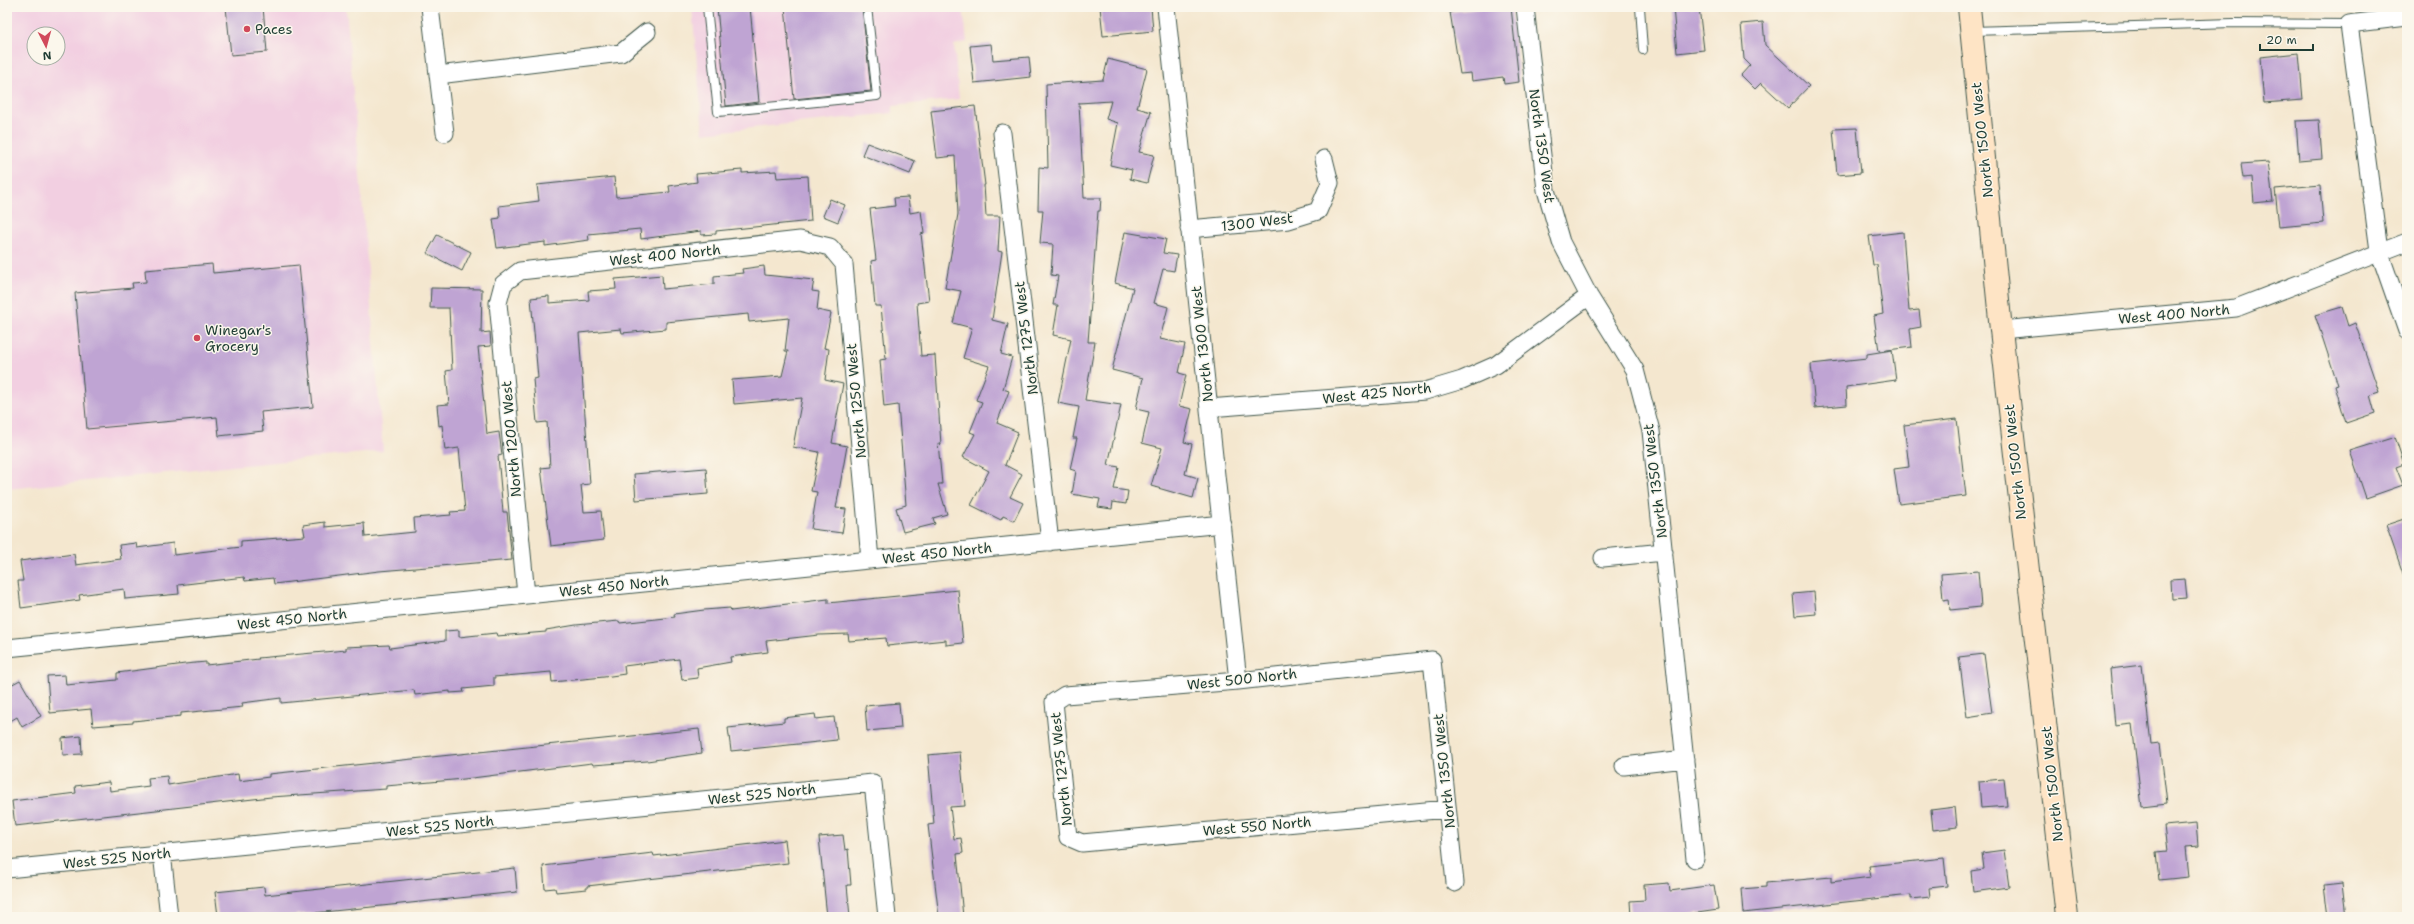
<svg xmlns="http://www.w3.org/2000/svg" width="2414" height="924" font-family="'Shantell Sans',sans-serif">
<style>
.built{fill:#f2cfe1;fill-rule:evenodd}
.building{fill:#bfa4d3}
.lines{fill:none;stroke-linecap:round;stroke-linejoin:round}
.lane-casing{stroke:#3f564b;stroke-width:10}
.street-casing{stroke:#3f564b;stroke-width:19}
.secondary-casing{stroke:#3f564b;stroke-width:24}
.lane{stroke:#fff;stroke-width:8}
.street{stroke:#fff;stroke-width:17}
.secondary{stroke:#fee4c5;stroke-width:22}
.poi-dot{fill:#d1495b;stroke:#fbf7ec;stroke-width:1.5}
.labels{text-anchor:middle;stroke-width:3;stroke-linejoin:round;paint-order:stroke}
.poi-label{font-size:14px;fill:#1f3d34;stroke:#fbf7ec;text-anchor:start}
.street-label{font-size:14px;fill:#1f3d34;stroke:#fbf7ec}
</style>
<rect width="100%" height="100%" fill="#fbf7ec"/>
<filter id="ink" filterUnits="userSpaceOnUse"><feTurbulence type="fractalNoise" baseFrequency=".025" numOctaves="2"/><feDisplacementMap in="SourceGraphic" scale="8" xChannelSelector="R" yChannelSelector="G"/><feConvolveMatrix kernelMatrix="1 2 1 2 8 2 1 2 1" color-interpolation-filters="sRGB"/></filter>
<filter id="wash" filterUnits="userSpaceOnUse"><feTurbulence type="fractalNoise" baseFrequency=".012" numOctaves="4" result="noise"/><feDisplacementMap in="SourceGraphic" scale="16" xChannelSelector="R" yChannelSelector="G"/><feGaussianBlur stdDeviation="0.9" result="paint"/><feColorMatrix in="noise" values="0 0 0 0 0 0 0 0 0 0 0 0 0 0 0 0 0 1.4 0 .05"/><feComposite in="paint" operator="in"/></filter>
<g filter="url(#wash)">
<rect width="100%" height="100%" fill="#f4e7cf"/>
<!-- built -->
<path class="built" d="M7 7H346L383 451 7 489ZM34 34H58V58H34Z
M692 7H963L967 42 954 45 959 99 893 106V113L703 133Z"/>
<g id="blocks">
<!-- building -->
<path class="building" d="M226 7H263L267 52 231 55Z
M717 7H750L759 102 726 106Z
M785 7H862L871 91 794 99Z
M1100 7H1151L1153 31 1103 36Z
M1494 7H1511L1519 82 1504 84 1503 77 1472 81 1471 73 1460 74 1450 12Z
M1673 7H1699L1704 50 1677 53Z
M1763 22 1765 45 1809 86 1788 108 1761 83 1755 89 1741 75 1750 65 1744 59 1741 24Z
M991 44 993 60 1029 57 1031 77 974 83 970 46Z
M2299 53 2303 100 2264 103 2260 57Z
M1108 59 1147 69 1137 108 1151 112 1139 152 1154 155 1147 183 1130 179 1132 170 1110 165 1118 123 1106 119 1111 101 1079 103 1084 198H1101L1100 211H1098L1088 342H1095L1085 400 1121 405 1108 465 1119 467 1114 489 1128 491 1126 504 1113 502 1112 509 1098 507 1100 499 1072 494 1076 471 1070 469 1077 438H1073L1079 407 1058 403 1071 339 1053 335 1058 305H1053L1058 276 1051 275 1053 244 1040 243 1043 210H1038L1039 167 1048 168 1046 84 1103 80Z
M975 106 985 185H984L986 216H1000L998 251 1002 252 992 320 1008 324 1001 354 1012 357 1003 389 1009 391 997 423 1018 432 1005 465 1022 474 1010 497 1023 503 1014 521 1003 516 1001 520 971 505 989 471 963 457 975 434 970 432 982 402 976 400 989 366 963 358 972 328 953 323 961 291 945 288 958 214 955 156 937 158 931 111Z
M2319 120 2322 159 2299 161 2296 121Z
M1857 128 1861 173 1837 175 1833 129Z
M867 143 915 161 910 174 862 155Z
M2268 162 2273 201 2254 203 2252 177 2243 178 2241 164Z
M742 170V173L776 171 777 178 808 176 811 221 716 231V234L701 235V231L641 239 640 229 588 234 589 240 545 246V242L497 248 493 219 500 218 499 206 539 201 537 185 614 177 616 197 670 192 669 186 697 182 696 174Z
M2320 185 2323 223 2279 227 2275 189Z
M908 197 910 213 921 211 924 233 921 234 929 301 917 303 921 356 935 355 941 445 938 443 942 484H938L947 514 933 518 935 524 903 532 896 508 906 505 898 405 884 407 880 360 886 359 881 306H875L871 261 876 260 870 209 895 206 894 198Z
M830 199 845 205 838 222 823 216Z
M1125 232 1166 239 1163 253 1177 255 1174 271 1163 269 1154 303 1168 307 1160 339 1185 344 1179 373 1186 375 1179 406 1192 409 1184 442 1192 444 1185 474 1198 478 1193 498 1151 486 1162 448 1142 443 1149 412 1136 409 1143 378 1112 370 1133 288 1115 283Z
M1903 232 1909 311 1919 310 1921 327 1910 329 1912 347 1879 351 1874 316 1883 314 1877 265H1873L1869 236Z
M437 235 471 252 462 271 427 253Z
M212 264 213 273 299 265 313 407 261 412 263 431 219 436 217 417 87 429 75 293 133 288 132 283 146 282 145 270Z
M764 266 765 275 814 280 812 291 819 292 817 310 831 313 824 348 829 349 825 380 843 384 832 443 847 446 836 508 846 509 842 533 811 529 817 492 811 491 819 452 793 447 802 398 734 404 732 380 782 376 788 351H785L789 318 749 322 748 314 666 322V329L622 333 621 329 579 333 590 484 581 485 584 512 601 511 604 540 551 546 541 468 550 467 547 422 537 423 533 379 538 378 531 298 549 296V303L589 300 588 291 616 289 615 279 662 275 663 289 714 284V276L743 273 742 269Z
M431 288 482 289 481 333 490 332 491 346 478 347 487 434 499 432 502 455 498 456 503 512H507L512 560 379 571 274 584 273 578 245 581 244 577 178 585 179 594 125 599 124 589 79 595 80 600 21 608 18 581H23L20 561 74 554 76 565 121 559 119 545 136 543 137 548 173 543 174 555 241 547V541L305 536 303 525 325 522V527L364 523 365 537 415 532 414 518 451 515 450 512 465 511 459 448 445 450 442 425 439 426 437 405 449 404 446 371 452 370 449 308H430Z
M2342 307 2348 326 2355 323 2379 392 2370 395 2375 413 2346 423 2335 386 2338 385 2315 315Z
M1892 350 1896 380 1846 387 1847 405 1815 408 1811 364 1867 358V354Z
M1957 419 1966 496 1899 504 1894 469 1909 467 1904 425Z
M2395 437 2404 464 2396 467 2403 485 2366 498 2350 451Z
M706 468 708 494 636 500 634 474Z
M2407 518V579H2405L2386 525Z
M1978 571 1981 607 1950 610 1949 599 1943 600 1941 574Z
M2185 579 2187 598 2172 599 2171 580Z
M958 590 963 643 946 645V640L887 646 886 638 849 641 848 634 819 635 766 641 768 652 730 657 731 662 697 668 698 678 682 680 679 659 624 666 625 674 604 677 552 682 551 672 494 677V686L463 689 464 692 450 693V691L415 695 414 690 281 703V698L242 703 243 707 181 713V716L133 721V723L93 726 91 709 50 713 47 676 65 675 66 685 117 680V673L185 664 206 662V665L259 659 258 658 346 650V647L389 645 390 648 445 641V631L459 630V637L496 633 497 636 546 632V630L576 625 619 621 620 623 675 617 674 614 704 610 730 608 731 611 828 599V603Z
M1814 592 1816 614 1795 616 1793 594Z
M1984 654 1992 713 1967 717 1959 657Z
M2142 665 2151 744 2160 743 2167 804 2142 807 2132 724 2115 726 2110 669Z
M20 680 41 716 22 727 17 717 7 723V687Z
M899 703 901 728 867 731 865 706Z
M815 714 816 719 834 717 837 740 731 751 728 728 784 722V718Z
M699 729 702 753 647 761 593 765 592 763 464 779 386 786V789L271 797 15 826 12 801 76 793 75 786 109 782 110 791 149 786 148 778 167 776 168 785 238 774 239 781 269 777V774Z
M81 736 82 754 63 755 62 738Z
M960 752 965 806 950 807 954 839 961 838 963 853 957 854 963 917H939L928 825 934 824 928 755Z
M2004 779 2007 806 1981 808 1979 781Z
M1955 807 1957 827 1933 830 1931 810Z
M2196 823 2198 846 2186 847 2189 877 2159 880 2156 852 2167 851 2164 826Z
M843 835 845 850 848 849 851 885H847L850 917H827L819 837Z
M785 840 788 863 587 886V889L556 892 555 888 545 889 543 866 653 853 654 856Z
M2004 850 2009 887 1973 892 1971 871 1984 869 1982 853Z
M1944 858 1947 886 1929 888 1930 897 1911 899V895L1743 913 1741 889 1766 887V883L1831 877V882L1871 877 1869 866Z
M515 868 517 892 275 917H243V913L218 916 215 892 264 887 265 895Z
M1669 883 1670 891 1714 885 1718 910 1670 917H1631L1630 901 1645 900 1644 885Z
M2342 883 2346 917H2328L2324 885Z"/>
</g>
</g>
<g filter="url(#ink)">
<use href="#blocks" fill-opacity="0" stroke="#3f564b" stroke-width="1"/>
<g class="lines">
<!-- lane casing -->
<g class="lane-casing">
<path id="lane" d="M707 7 718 112 877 96 867 7
M1640 7 1643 50
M1972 31 2233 23 2349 24"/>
</g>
<!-- street casing -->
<g class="street-casing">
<path id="street" d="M430 7 445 133
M1166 7 1238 681
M1525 7 1546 190 1561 242 1589 296 1635 370 1651 431 1695 859
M2407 17 2349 24 2379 251 2407 331
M438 75 621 53 647 32
M1002 133 1050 542
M1189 229 1289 220 1318 211 1330 183 1324 159
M2001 330 2236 308 2407 242
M1209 408 1425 391 1462 380 1496 365 1589 296
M1603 558 1664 552
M526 595 498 303 503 284 520 271 800 240 830 247 844 264 870 560
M7 648 1222 524
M1624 766 1685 759
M1447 809 1082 843 1068 837 1054 702 1065 695 1238 681 1432 660 1455 883
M162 853 169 917
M7 869 873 783 887 917"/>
</g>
<!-- secondary casing -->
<g class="secondary-casing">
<path id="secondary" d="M1969 7 2001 330 2067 917"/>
</g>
<!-- lane -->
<use href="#lane" class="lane"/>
<!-- street -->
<use href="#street" class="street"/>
<!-- secondary -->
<use href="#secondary" class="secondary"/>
</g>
</g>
<!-- markers -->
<g class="poi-dot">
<circle cx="247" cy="29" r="4"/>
<circle cx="197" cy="338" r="4"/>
</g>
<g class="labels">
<!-- poi labels -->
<g class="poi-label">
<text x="255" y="34">Paces</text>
<text x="205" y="335">Winegar's<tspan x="205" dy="16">Grocery</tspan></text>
</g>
<!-- street labels -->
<g class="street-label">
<text transform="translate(1982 140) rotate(-96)" y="5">North 1500 West</text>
<text transform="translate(1542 146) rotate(82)" y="5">North 1350 West</text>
<text transform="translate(1257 222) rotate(-7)" y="5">1300 West</text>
<text transform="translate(665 255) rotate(-6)" y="5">West 400 North</text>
<text transform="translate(2174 314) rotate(-5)" y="5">West 400 North</text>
<text transform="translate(1026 338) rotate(-97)" y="5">North 1275 West</text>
<text transform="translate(1202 344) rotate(-96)" y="5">North 1300 West</text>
<text transform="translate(1377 393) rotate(-6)" y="5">West 425 North</text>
<text transform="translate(856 401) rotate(-95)" y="5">North 1250 West</text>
<text transform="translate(511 439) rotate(-95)" y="5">North 1200 West</text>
<text transform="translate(2015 462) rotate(-96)" y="5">North 1500 West</text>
<text transform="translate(1655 481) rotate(-97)" y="5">North 1350 West</text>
<text transform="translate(937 553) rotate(-6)" y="5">West 450 North</text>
<text transform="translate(614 586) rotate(-6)" y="5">West 450 North</text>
<text transform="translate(292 619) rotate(-6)" y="5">West 450 North</text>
<text transform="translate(1242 679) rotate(-6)" y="5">West 500 North</text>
<text transform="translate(1061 769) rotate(-96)" y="5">North 1275 West</text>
<text transform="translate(1444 771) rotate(-96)" y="5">North 1350 West</text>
<text transform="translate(2052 784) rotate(-96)" y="5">North 1500 West</text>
<text transform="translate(762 794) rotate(-6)" y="5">West 525 North</text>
<text transform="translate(440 826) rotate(-6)" y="5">West 525 North</text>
<text transform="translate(1257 826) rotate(-5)" y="5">West 550 North</text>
<text transform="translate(117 858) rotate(-6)" y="5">West 525 North</text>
</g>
</g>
<!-- margin -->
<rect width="2414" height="924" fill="none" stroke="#fbf7ec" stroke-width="24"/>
<!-- north arrow -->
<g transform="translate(46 46) rotate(174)"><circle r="19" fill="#fbf7ec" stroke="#a3ada2"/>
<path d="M0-3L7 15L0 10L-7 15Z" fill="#d1495b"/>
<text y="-6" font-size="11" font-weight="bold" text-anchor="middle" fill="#1f3d34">N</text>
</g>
<!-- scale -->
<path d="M2260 44v6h53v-6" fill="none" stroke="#1f3d34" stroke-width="2"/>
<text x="2266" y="44" font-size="12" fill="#1f3d34" stroke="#fbf7ec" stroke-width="3" paint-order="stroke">20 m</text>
</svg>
